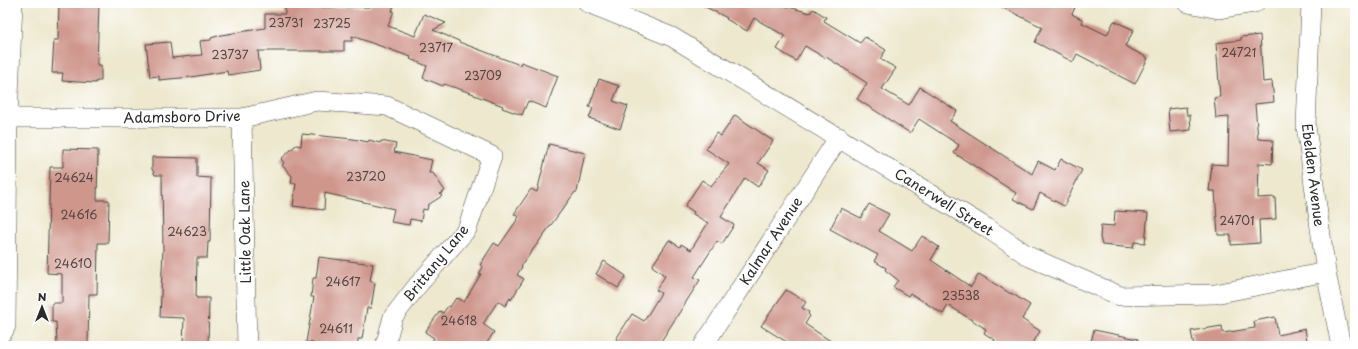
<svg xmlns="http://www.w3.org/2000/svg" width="1358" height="349" font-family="'Playpen Sans',sans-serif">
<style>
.building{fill:#cf968c}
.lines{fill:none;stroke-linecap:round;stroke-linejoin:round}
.street-casing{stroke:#484743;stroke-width:20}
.street{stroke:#fff;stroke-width:19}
.labels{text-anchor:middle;stroke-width:3;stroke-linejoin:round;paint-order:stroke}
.number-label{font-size:12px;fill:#544643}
.street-label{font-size:14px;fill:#2b2b2b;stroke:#fff}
</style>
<rect width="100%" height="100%" fill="#fff"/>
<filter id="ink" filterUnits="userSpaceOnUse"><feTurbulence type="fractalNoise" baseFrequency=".025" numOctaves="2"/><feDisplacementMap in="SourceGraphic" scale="8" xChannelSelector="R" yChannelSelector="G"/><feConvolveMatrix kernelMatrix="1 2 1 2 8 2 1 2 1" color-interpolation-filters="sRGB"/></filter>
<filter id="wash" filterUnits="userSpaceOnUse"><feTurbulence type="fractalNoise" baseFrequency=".012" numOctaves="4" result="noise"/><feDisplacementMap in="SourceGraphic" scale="16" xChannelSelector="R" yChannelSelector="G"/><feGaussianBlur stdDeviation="0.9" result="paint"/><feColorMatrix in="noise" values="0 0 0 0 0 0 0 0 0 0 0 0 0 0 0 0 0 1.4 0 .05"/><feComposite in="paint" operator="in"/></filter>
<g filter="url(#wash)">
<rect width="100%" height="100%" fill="#ede8ce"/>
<g id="blocks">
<!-- building -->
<path class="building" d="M59 3H99L97 65H101V81H96V83L62 81 63 73H52L54 40H58Z
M285 3H306V7H370L371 3H395L392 11H394L388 26 415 36 424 14 446 23 433 30 459 41V42L520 65 521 62 558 76 546 108 528 101 522 115 502 108 503 106 474 95V94L444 84 443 86 423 78 427 66 410 59 411 57 352 36V41H344V51H258L260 70 228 75 227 71 191 77 159 80V76L150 77 146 44 170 42 172 58 202 55 200 41 211 40V38L221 35 265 28V14H285Z
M698 3H775L810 13 813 9 826 17 824 21 860 43 865 37 886 50 880 59 896 68 882 89 909 105 920 87 957 111 950 121 1032 174 1038 161 1055 170 1061 159 1082 170 1064 206 1040 193 1033 209 1013 199 1016 193 954 153 959 145 919 119 910 133 857 99 867 83 826 57 825 58 805 46 796 61 777 49 785 36 754 18 747 31 726 19 727 18Z
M994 3H1077L1072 14 1083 20 1082 23 1107 35 1114 21 1134 30 1125 46 1148 58 1135 84 1077 54 1073 62 1035 42 1042 27Z
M1260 35 1263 82 1272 81 1274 102 1255 104 1258 139 1273 140 1272 164 1259 163 1258 198 1275 197 1276 219 1259 220 1260 243 1231 245V235H1218L1215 191H1209L1212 164 1228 165 1229 117 1216 118 1214 98 1220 97 1216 43 1241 40V37Z
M599 79 619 86 613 101 628 106 620 129 589 118 593 108 589 107Z
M1186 107 1187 115H1190L1191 130 1170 132 1168 109Z
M735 115 773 141 758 163 769 170 758 187 745 178 721 217 734 225 722 244 717 241 694 277 700 280 658 346H626L616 339 632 314 644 321 661 293 656 290 665 276 662 274V273L652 266 669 240 680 247 681 244 691 250 708 223 693 214 694 212 685 206 702 180 711 186 729 164 706 149 716 133 721 136Z
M302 134 353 139 368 142 369 140 380 143 381 141 396 144 394 152 432 160 429 173H433L445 191 440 194 442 196 428 205 427 210 423 209 421 221 410 219 409 225 391 222 394 209 325 193 324 210 293 206 296 183H291L292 176 282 165 284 163 281 159 296 145 301 146Z
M549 144 585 153 577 192H575L521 266 522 267 517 275 524 279 511 300 510 298 505 306 498 301 483 324 494 332 485 346H429L434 338 425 332 440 311 443 313 448 306 450 307 456 298 457 299 458 298 464 302 481 274H479L483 267 480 265 494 243 499 246 519 217 514 214 531 189 537 192Z
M63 149 98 150 97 200H109L108 243H98L97 294H89L88 344H57L56 322H52V303H62V274L47 273 50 167H63Z
M152 157 197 158V177L211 178 210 242H208L207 258H197L196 298H209L208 346H183L184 318 160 317 163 248 162 175H155L152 169Z
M869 204 889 214 879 231 912 251 922 236 939 247 931 260 971 287 979 274 1011 294V293L1030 305 1022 319 1040 331 1031 346H991L995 340 984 333 986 329 948 305 943 314 910 293 908 296 893 287 898 280 885 270 886 268 874 261 878 255 830 229 841 208 861 218Z
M1115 211 1148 213 1145 243 1134 242 1133 248 1102 245 1100 237 1101 225 1114 226Z
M319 257 373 264 370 281 375 283 371 308H367L362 339H358L357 346H315L316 345 313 343 306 342 314 297H311L313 278H316Z
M604 261 626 276 618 288 596 274Z
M786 290 806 302 802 308 809 312 808 314 810 316 805 324 838 346H793L761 326Z
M1275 317 1278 335 1305 329 1308 346H1194L1191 331 1222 326 1223 333 1255 328 1254 321Z
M1094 330 1138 339V346H1090Z"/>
</g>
</g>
<g filter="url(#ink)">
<use href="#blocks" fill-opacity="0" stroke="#484743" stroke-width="1"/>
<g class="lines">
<!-- street casing -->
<g class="street-casing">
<path id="street" d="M588 3 672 37 987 228 1030 257 1120 296 1215 294 1326 272
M1188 3 1219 9 1255 3
M1311 3 1306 126 1326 272 1341 346
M3 118H242L317 101 387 106 492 156 467 229 417 286 393 317 385 346
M242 118 247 346
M3 332 6 326 8 118 13 3
M703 346 839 137"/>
</g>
<!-- street -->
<use href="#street" class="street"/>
</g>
</g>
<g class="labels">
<!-- number labels -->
<g class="number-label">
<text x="286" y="27">23731</text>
<text x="332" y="28">23725</text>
<text x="436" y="52">23717</text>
<text x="1239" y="57">24721</text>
<text x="230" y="59">23737</text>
<text x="483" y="80">23709</text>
<text x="366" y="181">23720</text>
<text x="74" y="182">24624</text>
<text x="79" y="219">24616</text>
<text x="1237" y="225">24701</text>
<text x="187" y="236">24623</text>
<text x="73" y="268">24610</text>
<text x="343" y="286">24617</text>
<text x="961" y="300">23538</text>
<text x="459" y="325">24618</text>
<text x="336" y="333">24611</text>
</g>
<!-- street labels -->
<g class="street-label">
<text transform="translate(182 117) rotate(-1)" y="5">Adamsboro Drive</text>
<text transform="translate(1313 175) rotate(83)" y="5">Ebelden Avenue</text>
<text transform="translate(944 202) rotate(32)" y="5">Canerwell Street</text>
<text transform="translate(245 232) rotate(-91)" y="5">Little Oak Lane</text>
<text transform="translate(771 241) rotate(-57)" y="5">Kalmar Avenue</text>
<text transform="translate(436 263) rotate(-51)" y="5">Brittany Lane</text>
</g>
</g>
<!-- margin -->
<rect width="1358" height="349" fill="none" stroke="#fff" stroke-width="16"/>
<!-- north arrow -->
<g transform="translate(42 307)" stroke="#ffffff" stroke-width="3" paint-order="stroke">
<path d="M0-3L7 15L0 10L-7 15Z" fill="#2b2b2b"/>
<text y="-6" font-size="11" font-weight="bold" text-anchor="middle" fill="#2b2b2b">N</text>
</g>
</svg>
